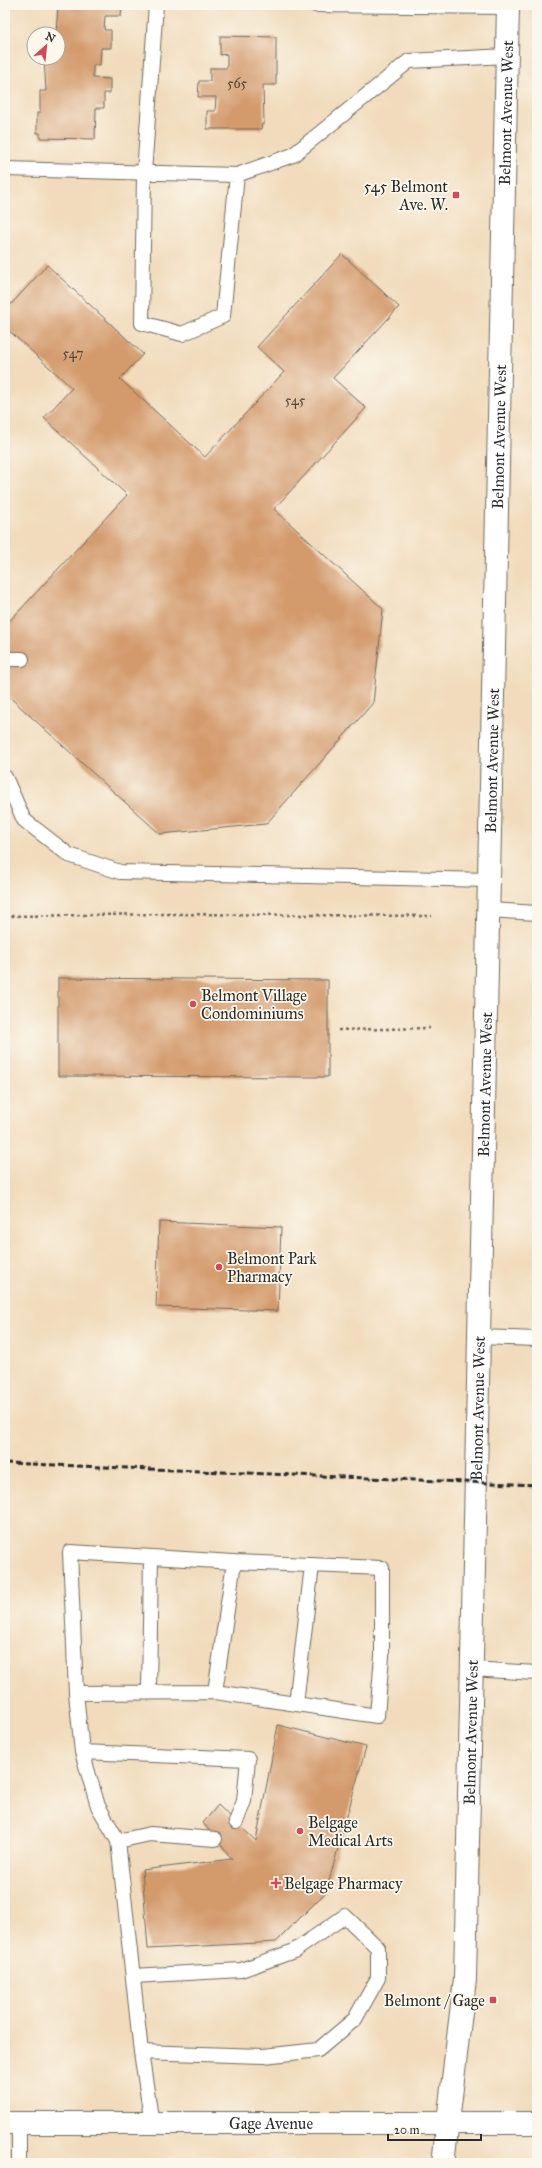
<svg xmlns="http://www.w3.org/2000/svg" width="542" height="2168" font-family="'IM FELL Great Primer',serif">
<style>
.building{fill:#d39a6c}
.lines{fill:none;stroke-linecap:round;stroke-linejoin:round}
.service-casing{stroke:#70695e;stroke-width:16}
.minor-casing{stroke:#70695e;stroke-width:24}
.tertiary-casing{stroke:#70695e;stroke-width:24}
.path{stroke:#70695e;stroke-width:2.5;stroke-dasharray:3 3;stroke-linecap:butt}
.service{stroke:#fff;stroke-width:14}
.minor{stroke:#fff;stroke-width:22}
.tertiary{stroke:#fff;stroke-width:22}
.rail{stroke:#2b2b2b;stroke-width:3;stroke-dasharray:6 3;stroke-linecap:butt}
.poi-dot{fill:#d1495b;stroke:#fbf7ec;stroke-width:1.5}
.labels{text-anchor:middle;stroke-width:3.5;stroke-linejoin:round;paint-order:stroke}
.number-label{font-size:14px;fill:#55473b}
.street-label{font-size:16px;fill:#2b2b2b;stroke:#fbf7ec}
.poi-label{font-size:16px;fill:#2b2b2b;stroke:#fbf7ec;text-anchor:start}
</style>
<rect width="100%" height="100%" fill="#fbf7ec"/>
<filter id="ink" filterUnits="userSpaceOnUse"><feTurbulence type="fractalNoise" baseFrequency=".025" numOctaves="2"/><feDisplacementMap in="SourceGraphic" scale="8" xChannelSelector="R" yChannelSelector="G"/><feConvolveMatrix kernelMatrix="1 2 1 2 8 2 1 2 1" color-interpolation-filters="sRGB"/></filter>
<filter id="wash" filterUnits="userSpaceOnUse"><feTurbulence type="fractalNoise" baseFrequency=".012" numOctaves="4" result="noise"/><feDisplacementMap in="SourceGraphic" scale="16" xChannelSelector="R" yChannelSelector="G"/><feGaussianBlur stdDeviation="0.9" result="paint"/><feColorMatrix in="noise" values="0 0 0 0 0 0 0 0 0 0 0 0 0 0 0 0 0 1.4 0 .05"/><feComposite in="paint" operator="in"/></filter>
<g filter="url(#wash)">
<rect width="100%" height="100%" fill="#f1dbbc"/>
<g id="blocks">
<!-- building -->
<path class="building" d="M58 5H122L121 16H105L104 30H111V48H101L100 65H93V78L110 79V93H104V108H96L95 139 40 138V133H37V113H40V91H46L44 58H58V34H56Z
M220 36 276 37V85H263L264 124H262L261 129H207V111H215L216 97H198L199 81H210V68H227V54L220 55Z
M342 254 399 307 333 378 366 408 274 509 383 609 373 703 266 824 160 834 5 693V626L127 495 44 418 72 388 5 327V311L47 265 143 354 120 379 205 457 284 372 257 347Z
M58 978 328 980V1077L58 1076Z
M159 1222 281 1227 278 1311 156 1307Z
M278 1725 366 1747 326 1892 276 1942 148 1949 142 1870 232 1859 203 1823 218 1805 256 1841Z"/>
</g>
</g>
<g filter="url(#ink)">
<use href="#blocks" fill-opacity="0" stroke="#70695e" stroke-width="1"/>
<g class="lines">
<!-- service casing -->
<g class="service-casing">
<path id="service" d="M156 5 144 173 142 323 182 334 223 316 237 175
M315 5 508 7
M5 169 237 175 293 155 409 61 507 56
M5 659H22
M5 777 24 820 69 855 120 872 489 880
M489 910 537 913
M479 1337 537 1339
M472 1669 537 1673
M149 1692 151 1557
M215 1692 234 1562
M76 1693 215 1692 377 1716 382 1656V1568L234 1562 70 1552 76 1693 82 1752 248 1759 244 1801 236 1822
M296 1704 312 1565
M82 1752 98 1806 118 1841 141 2052 152 2124
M118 1841 150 1834 215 1839
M133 1976 241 1970 294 1951 345 1916 378 1948V1978L355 2019 318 2050 264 2056 141 2052
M19 2123V2163"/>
</g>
<!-- minor casing -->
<g class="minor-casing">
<g id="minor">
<path id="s1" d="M5 2123H537"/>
</g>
</g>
<!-- tertiary casing -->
<g class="tertiary-casing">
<g id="tertiary">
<path id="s2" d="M443 2163 465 1979 508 5"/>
</g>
</g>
<!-- path -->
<path class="path" d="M5 916 170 914 432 916
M338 1030 430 1028"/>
<!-- service -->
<use href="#service" class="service"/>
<!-- minor -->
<use href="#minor" class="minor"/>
<!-- tertiary -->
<use href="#tertiary" class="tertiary"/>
<!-- rail -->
<path class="rail" d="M5 1463 537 1485"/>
</g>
</g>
<!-- markers -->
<g class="poi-dot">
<rect x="452" y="191" width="8" height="8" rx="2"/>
<circle cx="193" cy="1004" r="4"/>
<circle cx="219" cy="1267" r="4"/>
<circle cx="300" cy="1831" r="4"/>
<path d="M274 1877h4v4h4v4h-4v4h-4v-4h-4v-4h4z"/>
<rect x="489" y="1996" width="8" height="8" rx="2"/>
</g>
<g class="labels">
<!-- number labels -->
<g class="number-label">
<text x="237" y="88">565</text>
<text x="73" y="358">547</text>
<text x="295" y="405">545</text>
</g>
<!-- street labels -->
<g class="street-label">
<text dy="6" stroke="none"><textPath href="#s2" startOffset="2052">Belmont Avenue West</textPath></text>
<text dy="6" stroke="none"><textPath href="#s2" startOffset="1728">Belmont Avenue West</textPath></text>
<text dy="6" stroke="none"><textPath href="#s2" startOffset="1404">Belmont Avenue West</textPath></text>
<text dy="6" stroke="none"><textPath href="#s2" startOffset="1080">Belmont Avenue West</textPath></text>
<text dy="6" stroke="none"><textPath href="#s2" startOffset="756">Belmont Avenue West</textPath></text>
<text dy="6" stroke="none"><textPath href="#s2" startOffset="432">Belmont Avenue West</textPath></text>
<text dy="6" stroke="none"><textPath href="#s1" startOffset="266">Gage Avenue</textPath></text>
</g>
<!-- poi labels -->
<g class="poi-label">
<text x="448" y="192" text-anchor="end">545 Belmont<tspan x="448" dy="18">Ave. W.</tspan></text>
<text x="201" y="1001">Belmont Village<tspan x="201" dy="18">Condominiums</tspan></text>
<text x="227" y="1264">Belmont Park<tspan x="227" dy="18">Pharmacy</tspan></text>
<text x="308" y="1828">Belgage<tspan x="308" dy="18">Medical Arts</tspan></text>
<text x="284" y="1889">Belgage Pharmacy</text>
<text x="485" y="2006" text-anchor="end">Belmont / Gage</text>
</g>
</g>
<!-- margin -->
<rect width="542" height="2168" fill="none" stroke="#fbf7ec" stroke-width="20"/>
<!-- north arrow -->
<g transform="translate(46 46) rotate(27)"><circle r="19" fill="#fbf7ec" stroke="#a8a59f"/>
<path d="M0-3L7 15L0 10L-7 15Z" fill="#d1495b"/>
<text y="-6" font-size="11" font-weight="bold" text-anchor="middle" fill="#2b2b2b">N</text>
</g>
<!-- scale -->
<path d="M388 2134v6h93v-6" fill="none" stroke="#2b2b2b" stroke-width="2"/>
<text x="394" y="2134" font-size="12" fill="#2b2b2b" stroke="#fbf7ec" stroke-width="3" paint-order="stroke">20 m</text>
</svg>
